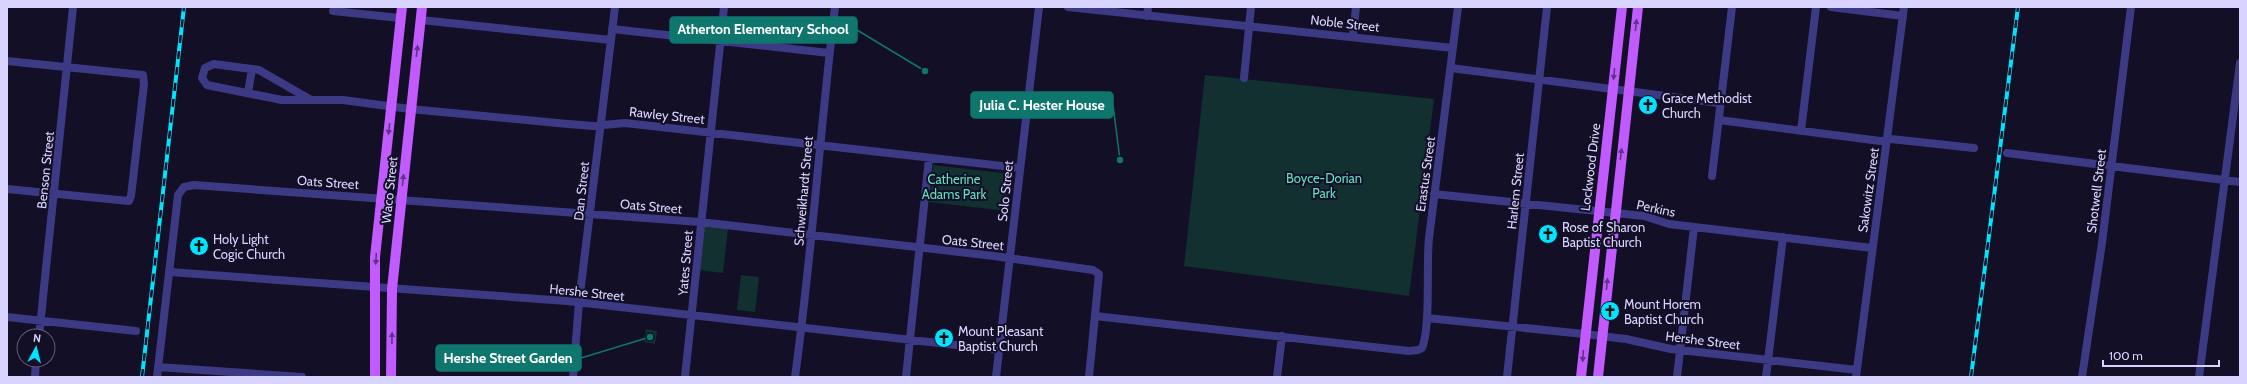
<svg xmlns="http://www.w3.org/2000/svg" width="2247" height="384" font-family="Cabin,sans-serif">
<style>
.green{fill:#12302f}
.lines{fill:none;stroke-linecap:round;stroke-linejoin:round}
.minor{stroke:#3d3a85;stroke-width:8}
.major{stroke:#c25bff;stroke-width:10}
.rail-casing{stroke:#00e5ff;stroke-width:4}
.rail{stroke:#130f26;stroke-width:2.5;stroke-dasharray:8;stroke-linecap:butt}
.oneway{fill:#623188}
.labels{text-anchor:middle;stroke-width:4;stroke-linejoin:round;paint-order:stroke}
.street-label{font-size:13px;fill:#d9d4ff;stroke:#130f26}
.poi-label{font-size:13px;fill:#d9d4ff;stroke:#130f26;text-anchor:start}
.park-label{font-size:13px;fill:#5fe0c0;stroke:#130f26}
.leader{fill:none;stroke:#0f766e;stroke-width:1.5}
.callout-dot{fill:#0f766e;stroke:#130f26;stroke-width:1.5}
.callout{fill:#0f766e;stroke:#0f766e;stroke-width:1.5}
.callout-label{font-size:14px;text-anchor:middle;font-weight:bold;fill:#fff}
</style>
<rect width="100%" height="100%" fill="#130f26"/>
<!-- green -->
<path class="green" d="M1205 75 1434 99 1409 296 1184 266Z
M933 165 1011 174 1006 211 929 202Z
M706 226 728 228 723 273 699 270 704 227Z
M741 275 759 277 755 312 737 310Z
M646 329 657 331 655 344 644 342Z"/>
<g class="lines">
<!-- minor -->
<path class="minor" d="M1068 7 1453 48
M1831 7 1903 16
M333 11 400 18
M1147 16 1148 7
M421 20 611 40
M612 29 829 53
M1353 36 1356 7
M7 61 143 75 144 84 131 196 129 201 7 189
M1451 68 1719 103
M1244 78 1251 7
M248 93 252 69
M311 100 259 70 214 64 205 68 202 78 207 85 282 100H343L410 109 568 124 593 126 625 123 1020 168
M1719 120 1880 141 1891 139 1974 148
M1801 131 1816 7
M2007 153 2240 182
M1712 176 1732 7
M1434 194 1644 216 1669 224 1872 248
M170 272 567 301 1000 350
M1095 316 1409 351 1418 350 1422 348C1431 327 1426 265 1429 238L1458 7
M7 317 136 331
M1427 318 1584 334 1626 339 1671 349 1857 370
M39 336 73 7
M158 367 302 377
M35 377 36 360
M157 377 178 195 184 187 194 185 700 222 994 256 1093 270 1099 274 1089 377
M573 377 579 302 615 7
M685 377 724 7
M795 377C812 254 820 130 835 7
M906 377 929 158
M996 377 1039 7
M1277 377 1282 336
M1507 377 1547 7
M1677 377 1694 227
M1766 377 1783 237
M1856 377 1904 7
M2082 377 2102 243 2131 7
M2199 377 2240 63"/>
<!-- major -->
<path class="major" d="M375 377V257L402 7
M391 377 392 289 422 7
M1581 377 1622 7
M1598 377 1638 7"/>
<!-- rail casing -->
<g class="rail-casing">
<path id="rail" d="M142 377 184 7
M1971 377 2018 7"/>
</g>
<!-- rail -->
<use href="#rail" class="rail"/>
</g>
<!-- one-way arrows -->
<defs><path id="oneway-solid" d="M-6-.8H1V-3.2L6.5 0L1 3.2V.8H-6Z"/></defs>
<g class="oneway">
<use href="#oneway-solid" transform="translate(1636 25) rotate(-84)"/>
<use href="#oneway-solid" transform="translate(417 51) rotate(-83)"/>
<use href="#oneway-solid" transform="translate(1614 74) rotate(96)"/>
<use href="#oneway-solid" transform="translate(389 129) rotate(97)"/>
<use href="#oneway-solid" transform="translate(1621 154) rotate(-83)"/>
<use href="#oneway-solid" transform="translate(403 180) rotate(-84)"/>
<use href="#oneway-solid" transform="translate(376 259) rotate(93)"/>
<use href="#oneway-solid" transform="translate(1607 284) rotate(-84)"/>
<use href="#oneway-solid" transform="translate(392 338) rotate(-89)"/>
<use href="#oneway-solid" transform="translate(1583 356) rotate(94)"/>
</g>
<!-- icons -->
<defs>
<g id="church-disc" transform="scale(1)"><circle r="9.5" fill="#00e5ff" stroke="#130f26"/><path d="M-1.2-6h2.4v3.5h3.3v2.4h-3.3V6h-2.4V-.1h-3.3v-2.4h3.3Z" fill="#111"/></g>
</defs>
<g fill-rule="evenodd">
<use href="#church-disc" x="1648" y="105"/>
<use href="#church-disc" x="1548" y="234"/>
<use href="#church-disc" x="199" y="246"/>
<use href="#church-disc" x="1610" y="311"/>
<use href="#church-disc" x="944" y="338"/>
</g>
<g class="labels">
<!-- street labels -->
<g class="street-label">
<text transform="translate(1345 23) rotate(6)" y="5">Noble Street</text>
<text transform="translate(667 115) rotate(6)" y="5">Rawley Street</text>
<text transform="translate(1590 167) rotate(-83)" y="5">Lockwood Drive</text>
<text transform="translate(45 170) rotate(-84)" y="5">Benson Street</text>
<text transform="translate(1425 174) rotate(-82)" y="5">Erastus Street</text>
<text transform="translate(328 182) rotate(4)" y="5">Oats Street</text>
<text transform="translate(389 190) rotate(-84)" y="5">Waco Street</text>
<text transform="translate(1868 190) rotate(-82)" y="5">Sakowitz Street</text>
<text transform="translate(581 191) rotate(-84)" y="5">Dan Street</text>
<text transform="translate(803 191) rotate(-85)" y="5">Schweikhardt Street</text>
<text transform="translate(1005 191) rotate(-84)" y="5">Solo Street</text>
<text transform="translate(1515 191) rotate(-84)" y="5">Harlem Street</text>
<text transform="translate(2096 191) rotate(-83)" y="5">Shotwell Street</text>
<text transform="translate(651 206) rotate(5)" y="5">Oats Street</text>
<text transform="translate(1656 208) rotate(12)" y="5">Perkins</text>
<text transform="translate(973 242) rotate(6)" y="5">Oats Street</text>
<text transform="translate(685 263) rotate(-85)" y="5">Yates Street</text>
<text transform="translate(587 292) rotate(6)" y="5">Hershe Street</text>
<text transform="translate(1703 340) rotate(7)" y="5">Hershe Street</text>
</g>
<!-- poi labels -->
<g class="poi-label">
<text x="1662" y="103">Grace Methodist<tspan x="1662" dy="15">Church</tspan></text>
<text x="1562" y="232">Rose of Sharon<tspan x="1562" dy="15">Baptist Church</tspan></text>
<text x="213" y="244">Holy Light<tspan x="213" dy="15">Cogic Church</tspan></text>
<text x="1624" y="309">Mount Horem<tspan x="1624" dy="15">Baptist Church</tspan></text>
<text x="958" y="336">Mount Pleasant<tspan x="958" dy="15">Baptist Church</tspan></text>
</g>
<!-- park labels -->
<g class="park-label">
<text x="1324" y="183">Boyce-Dorian<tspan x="1324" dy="15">Park</tspan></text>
<text x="954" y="184">Catherine<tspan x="954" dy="15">Adams Park</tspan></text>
</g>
</g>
<!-- callouts -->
<path class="leader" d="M925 71L857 30M1120 160L1113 105M650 337L581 358"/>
<g class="callout-dot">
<circle cx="925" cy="71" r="4"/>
<circle cx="1120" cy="160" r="4"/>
<circle cx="650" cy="337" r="4"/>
</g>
<g class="callout">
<rect x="670" y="17" width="187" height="26" rx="4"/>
<rect x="971" y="92" width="142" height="26" rx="4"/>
<rect x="436" y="345" width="145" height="26" rx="4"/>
</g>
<g class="callout-label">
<text x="763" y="34">Atherton Elementary School</text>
<text x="1042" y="110">Julia C. Hester House</text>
<text x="508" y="363">Hershe Street Garden</text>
</g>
<!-- border -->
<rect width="2247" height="384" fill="none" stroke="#d9d4ff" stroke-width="16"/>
<!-- north arrow -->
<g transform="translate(36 348) rotate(7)"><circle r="19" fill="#130f26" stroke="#625e7d"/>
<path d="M0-3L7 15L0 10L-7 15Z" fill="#00e5ff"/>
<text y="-6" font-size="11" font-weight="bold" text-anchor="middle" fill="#d9d4ff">N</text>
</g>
<!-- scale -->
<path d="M2103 360v6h116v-6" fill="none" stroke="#d9d4ff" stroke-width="2"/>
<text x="2109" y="360" font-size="12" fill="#d9d4ff" stroke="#130f26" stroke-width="3" paint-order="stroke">100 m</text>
</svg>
